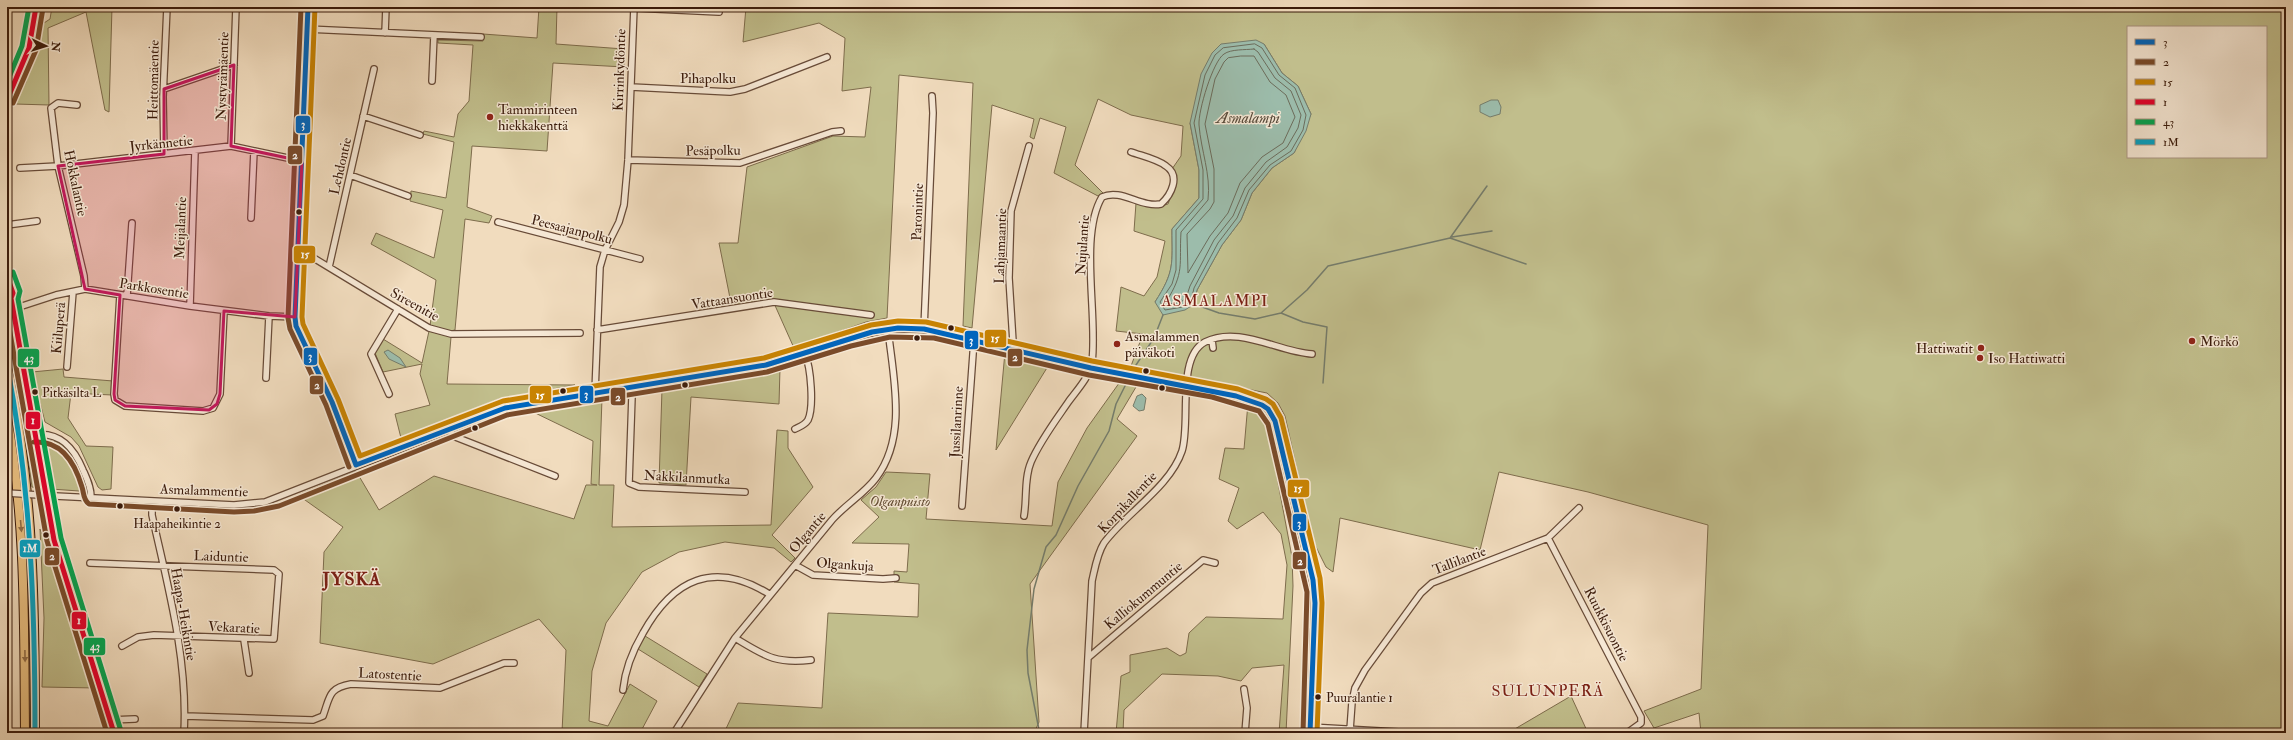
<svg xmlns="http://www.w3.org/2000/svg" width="2293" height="740" font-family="'IM FELL Double Pica',serif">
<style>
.green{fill:#c1be8c;stroke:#7e6c4c;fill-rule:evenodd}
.water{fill:#9cbcab;stroke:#757c6b}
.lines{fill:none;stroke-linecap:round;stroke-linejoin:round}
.shore{stroke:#6c6c5b;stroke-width:1}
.stream{stroke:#757c6b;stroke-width:1.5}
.minor-casing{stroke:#684b38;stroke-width:8}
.major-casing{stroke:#3b1b0b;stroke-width:9}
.highway-casing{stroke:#3b1b0b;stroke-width:10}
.minor{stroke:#f6e8d5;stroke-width:5.5}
.major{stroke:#e8be7f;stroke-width:7}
.highway{stroke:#e8be7f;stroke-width:8}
.minor-bridge-casing{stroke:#684b38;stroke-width:8;stroke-linecap:butt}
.minor-bridge{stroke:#f6e8d5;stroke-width:5.5}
.bus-1-casing{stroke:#f6e8d5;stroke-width:8}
.bus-2-casing{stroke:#f6e8d5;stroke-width:8}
.bus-3-casing{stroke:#f6e8d5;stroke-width:8}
.bus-4-casing{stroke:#f6e8d5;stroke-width:8}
.bus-5-casing{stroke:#f6e8d5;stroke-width:8}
.bus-6-casing{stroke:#f6e8d5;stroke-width:8}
.bus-1{stroke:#0065bd;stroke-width:5}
.bus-2{stroke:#7a4b2a;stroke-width:5}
.bus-3{stroke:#c88303;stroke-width:5}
.bus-4{stroke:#e4002b;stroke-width:5}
.bus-5{stroke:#00a651;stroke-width:5}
.bus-6{stroke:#03a2c4;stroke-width:5}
.oneway{fill:#926c45}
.marked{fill:#c2185b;fill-opacity:0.2;stroke:#c2185b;stroke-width:3;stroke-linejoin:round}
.poi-dot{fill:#8f2418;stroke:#f6e8d5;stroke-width:1.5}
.bus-dot{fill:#3b1b0b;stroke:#f6e8d5;stroke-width:1.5}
.labels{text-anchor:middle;stroke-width:3;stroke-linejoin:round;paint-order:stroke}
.bus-label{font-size:13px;fill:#3b1b0b;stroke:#f6e8d5;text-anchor:start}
.street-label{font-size:14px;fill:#3b1b0b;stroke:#f6e8d5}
.poi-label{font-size:14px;fill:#3b1b0b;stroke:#f6e8d5;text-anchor:start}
.park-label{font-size:14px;font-style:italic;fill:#634c32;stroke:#f6e8d5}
.water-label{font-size:15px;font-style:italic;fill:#584b3b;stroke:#f6e8d5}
.quarter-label{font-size:16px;letter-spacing:1px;fill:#7a1f14;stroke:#f6e8d5}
.district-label{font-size:18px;font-weight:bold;letter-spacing:1px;fill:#7a1f14;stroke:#f6e8d5}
.line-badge{stroke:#f6e8d5;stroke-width:1.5}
.badge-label{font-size:11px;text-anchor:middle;font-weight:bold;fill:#fff}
</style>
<rect width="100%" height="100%" fill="#f1dcbe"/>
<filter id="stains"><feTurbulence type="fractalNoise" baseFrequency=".005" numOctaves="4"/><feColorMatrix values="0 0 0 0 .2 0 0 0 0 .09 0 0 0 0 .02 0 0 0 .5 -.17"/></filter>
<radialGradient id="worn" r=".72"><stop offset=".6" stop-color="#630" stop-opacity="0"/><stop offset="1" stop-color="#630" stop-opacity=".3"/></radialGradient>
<!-- green -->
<path class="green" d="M52 7H112L109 112 105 110 86 12 48 28 49 105 15 104 26 82 41 25 50 19Z
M539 7H557L556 44 624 49V67L553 63 547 151 472 146 467 207 492 216 489 223 465 219 455 330 450 331 430 326 436 280 371 244 376 233 434 258 443 210 410 201 411 191 446 198 454 142 423 134 424 131 454 137 458 114 469 101 473 45 438 43V40L483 41V34L537 38Z
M746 7H2286V733H1701L1699 713 1654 728 1644 711 1701 689 1708 525 1588 492 1499 472 1480 550 1340 518 1333 572 1326 567 1313 541 1285 416 1278 403 1267 393 1131 366 1143 334 1116 331 1121 287 1144 296 1157 277 1165 241 1134 231 1136 203 1161 206 1168 204 1176 183 1172 169 1181 156 1183 126 1131 115 1098 99 1075 165 1103 193 1098 196 1054 173 1066 127 1040 118 1034 139 1030 137 1034 119 992 105 972 328 963 326 973 83 899 75 887 318 866 322 794 348 773 301 732 308 719 243H738L747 167 833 136 865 137 871 87 842 91 845 38 819 23 743 42ZM2128 27H2266V157H2128ZM1264 44 1282 73 1298 86 1311 114 1294 153 1272 168 1252 193 1241 220 1222 245 1197 290 1194 304 1155 302C1175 271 1172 264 1172 229L1199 198V170L1190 123Z
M7 307 38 488 32 487 22 414 7 340Z
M429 331 451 337 447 384 575 385 499 399 401 438 395 414 430 405 420 374 422 364 383 372 375 353 383 339 422 363Z
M1005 352 1050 363 996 450Z
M780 368 779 404 691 397 686 485 659 483 662 389Z
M63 369 64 377 113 381 112 395 71 393 68 418 86 446 113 447 111 489 102 490 98 487 79 446 71 437 45 422 32 372Z
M1122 379 1139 382 1117 419 1137 436 1030 584 1039 722 1034 733H724L738 703 822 708 828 613 918 617 919 584 894 582V571L907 572 909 544 852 543 879 517 861 500 876 487 886 472 930 474 926 519 1052 526 1058 482 1087 428Z
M602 398 599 485H614L612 527 771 525 777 430 788 431V448L813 487 772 535 795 558 791 562 774 548 725 542 679 552 642 572 606 623 592 671 589 721 608 726 630 684 657 701 640 733H541L562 732 566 650 539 619 433 664 320 643 324 552 343 527 298 495 356 471 379 510 434 476 574 519 586 485H597L591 484 593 441 529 410Z
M1248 403 1259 407 1266 419 1292 557 1293 586 1286 733H1279L1284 665 1252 668 1241 681 1218 676 1162 674 1124 710 1123 733H1116L1121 676 1130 672V655L1167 648 1180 656 1186 653 1189 633 1206 617 1283 619 1287 565 1281 534 1263 512 1237 529 1228 521 1239 488 1219 479 1225 448 1244 449Z
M47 440 62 443C72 454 88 475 82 489L79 491 51 489 44 454Z
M40 529 58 571 96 688 42 687 44 618Z
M645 636 707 674 699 687 638 649Z
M1571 696 1588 733H1508Z"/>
<!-- water -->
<path class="water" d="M1256 40 1264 44 1282 73 1298 86 1311 114 1306 131 1294 153 1272 168 1252 193 1241 220 1222 245 1197 290 1194 304 1185 310 1163 315 1155 302C1175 271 1172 264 1172 229L1199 198V170L1190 123 1201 74 1212 53 1221 44Z
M1491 100H1498L1501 107 1500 114 1490 117 1480 112V105Z
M388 350 400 358 406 367 389 359 384 352Z
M1142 394 1146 398 1144 410 1139 411 1133 406 1137 396Z"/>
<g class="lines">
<!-- shore -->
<path class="shore" d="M1255 44 1262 48 1279 75 1295 88 1306 115 1303 130 1291 151 1270 165 1249 190 1237 218 1218 243 1194 288 1191 301 1183 307 1165 310 1160 302 1172 284 1176 270V230L1203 199V170L1194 123 1205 75 1215 55 1223 48Z
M1254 49 1258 52 1275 78 1291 91 1301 115 1298 128 1287 147 1266 162 1245 188 1233 216 1214 240 1190 286 1186 298 1181 302 1168 304 1166 302C1185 272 1179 265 1181 232L1208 200C1211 174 1201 151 1199 125 1198 111 1213 61 1224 54 1231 49 1245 50 1254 49Z
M1241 56H1254L1270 82 1286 95 1295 117 1283 143 1262 157 1240 183 1228 213 1210 236 1188 273 1187 234 1210 209 1214 202V169L1205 124 1215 79 1224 62 1228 58Z"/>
<!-- stream -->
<path class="stream" d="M1452 237 1492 231
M1450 238 1526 264
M1194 304 1219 313 1255 319 1281 313 1307 290 1328 266 1450 238 1487 186
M1281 313 1303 322 1327 327 1323 383
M1136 365 1154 338 1163 315
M1038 733 1039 730 1028 673 1027 650 1034 589 1046 547 1056 535 1078 486 1109 431 1116 404 1128 380"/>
<!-- minor casing -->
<g class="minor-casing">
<path id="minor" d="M308 7 295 317 296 326 332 402 356 465
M634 8 719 12
M307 29 481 37
M385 33 386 7
M432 81 434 35
M631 87 730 92 745 89 827 57
M164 89 234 65
M77 105 58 103 51 108 58 166 84 276 85 289
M363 116 420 135
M231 146 236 7
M164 154 163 97 167 7
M628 160 740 163 832 132 841 131
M20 168 58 166 231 146 302 161
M350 175 408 196
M251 218 254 151
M498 222 640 259
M7 225 37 221
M298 253 307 254 429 328 451 334 580 333
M329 267 374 69
M120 295 114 394 115 400 125 406 203 411 213 408 220 394 224 311
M127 296 132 223
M190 306 195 151
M13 309 56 295 85 289 190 306 269 316 295 317
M924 329 933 113 932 96
M597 330 774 302 871 315
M1212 340 1213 348
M1011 349 1013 342 1009 278 1011 211 1029 146
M67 367 73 292
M266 378 269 316
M630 387 632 396 629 483 639 487 745 492
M595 392 600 267 605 250 619 222 624 205 628 160 634 7
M389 394 371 354 398 309
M450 429 453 436 555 476
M795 429C799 427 805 425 808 420 814 407 811 368 805 354
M34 435C60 431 74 448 83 470 87 479 91 487 91 497
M55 496 234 505 265 502 505 408 766 365C826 351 870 321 935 331L1091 368 1236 396 1262 405 1268 409 1275 421 1314 591 1310 733
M152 501V515C168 587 188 659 184 733
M962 506 974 340
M1024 516C1027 499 1024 478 1031 462 1040 441 1056 420 1069 401 1078 389 1090 376 1092 362 1098 317 1079 235 1102 197 1121 188 1141 208 1161 204 1171 195 1181 176 1166 166 1157 159 1142 156 1131 152
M1548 538 1641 717V723L1627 733
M90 563 274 570 279 574 274 639 154 635 138 637 122 646
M795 565 813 575 883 579 896 578
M735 638C765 656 775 664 811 660
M244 640 249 673
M1089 657 1203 560 1215 563
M1244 689 1247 708 1245 733
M623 690C625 670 633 650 643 633 673 579 714 560 769 594
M185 716 313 720 323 716C330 697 328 688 351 684L440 688 504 663H514
M110 720 135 719
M1310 727 1416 733
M1350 730 1352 702 1355 688 1365 670 1421 593 1432 583 1548 538 1579 508
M99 733 113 728
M674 733 735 638 832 520C845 505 864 494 876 478 908 436 893 377 888 329
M1084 733 1092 581C1095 568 1097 554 1104 543 1126 513 1170 487 1182 451 1191 423 1176 357 1205 342 1239 325 1278 352 1312 354"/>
</g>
<!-- major casing -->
<g class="major-casing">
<path id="major" d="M7 100 29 48 36 7
M7 276C11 283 13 290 11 298L43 488 54 540 62 564 63 575
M61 573 114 733"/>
</g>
<!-- highway casing -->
<g class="highway-casing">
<path id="highway" d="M7 365C34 486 35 610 35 733
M7 417C26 521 24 627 25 733"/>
</g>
<!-- minor -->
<use href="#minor" class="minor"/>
<!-- major -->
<use href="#major" class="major"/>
<!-- highway -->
<use href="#highway" class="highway"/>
<!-- minor-bridge casing -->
<g class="minor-bridge-casing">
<path id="minor-bridge" d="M7 493 55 496"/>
</g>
<!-- minor-bridge -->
<use href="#minor-bridge" class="minor-bridge"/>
<!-- bus-1 casing -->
<g class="bus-1-casing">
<path id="bus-1" d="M308 7 295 317 296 326 332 402 356 465
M356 465 505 408 766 365 872 332 898 328 924 329 1091 368 1236 396 1262 405 1268 409 1275 421 1313 580 1315 603 1310 733"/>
</g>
<!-- bus-2 casing -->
<g class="bus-2-casing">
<path id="bus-2" d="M301 7 288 318 290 329 326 405 349 467
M13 103 36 50 43 8
M7 316 47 541 107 733
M34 442C62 440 75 463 82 487 84 493 83 500 89 504L234 512 254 511 279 506 507 415 767 372 851 346 890 337 934 338 1089 375 1212 397 1259 411 1268 424 1307 592 1303 733"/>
</g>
<!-- bus-3 casing -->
<g class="bus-3-casing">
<path id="bus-3" d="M315 7 302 317 303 324 338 399 360 456 503 401 764 358 871 325 898 321 926 322 1092 361 1238 389 1266 399 1273 404 1281 418 1320 578 1322 603 1317 733"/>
</g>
<!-- bus-4 casing -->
<g class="bus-4-casing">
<path id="bus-4" d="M7 100 29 48 36 7
M7 276 13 293 11 298 54 540 114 733"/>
</g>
<!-- bus-5 casing -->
<g class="bus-5-casing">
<path id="bus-5" d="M7 82 22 46 29 7
M13 272 20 291 18 299 61 538 121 731"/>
</g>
<!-- bus-6 casing -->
<g class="bus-6-casing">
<path id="bus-6" d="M7 365C31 487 35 609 35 733"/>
</g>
<!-- bus-1 -->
<use href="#bus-1" class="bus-1"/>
<!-- bus-2 -->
<use href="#bus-2" class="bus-2"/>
<!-- bus-3 -->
<use href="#bus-3" class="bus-3"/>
<!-- bus-4 -->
<use href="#bus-4" class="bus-4"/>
<!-- bus-5 -->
<use href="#bus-5" class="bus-5"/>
<!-- bus-6 -->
<use href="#bus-6" class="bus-6"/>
</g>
<!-- one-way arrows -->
<defs><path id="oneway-solid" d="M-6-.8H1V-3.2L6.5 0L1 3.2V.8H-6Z"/></defs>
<g class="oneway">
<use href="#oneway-solid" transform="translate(21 526) rotate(85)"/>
<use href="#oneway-solid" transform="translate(25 656) rotate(89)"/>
</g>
<!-- marked area -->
<path class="marked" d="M234 65 231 146 302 161 295 317 224 311 220 394 217 404 209 410 125 406 115 400 114 394 120 295 85 289 58 166 164 154V89Z"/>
<!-- markers -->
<g class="poi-dot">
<circle cx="490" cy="117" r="4"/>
<circle cx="2192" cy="341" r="4"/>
<circle cx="1117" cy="344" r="4"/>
<circle cx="1981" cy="348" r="4"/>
<circle cx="1980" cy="358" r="4"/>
</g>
<g class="bus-dot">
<circle cx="299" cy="212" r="3.5"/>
<circle cx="951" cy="328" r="3.5"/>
<circle cx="917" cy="338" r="3.5"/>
<circle cx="1146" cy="371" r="3.5"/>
<circle cx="685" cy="385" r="3.5"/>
<circle cx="1162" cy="388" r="3.5"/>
<circle cx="563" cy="391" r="3.5"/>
<circle cx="35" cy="392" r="3.5"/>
<circle cx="475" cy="428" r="3.5"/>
<circle cx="120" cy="506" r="3.5"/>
<circle cx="177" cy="509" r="3.5"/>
<circle cx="46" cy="535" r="3.5"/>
<circle cx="1318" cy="697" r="3.5"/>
</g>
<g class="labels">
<!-- bus labels -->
<g class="bus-label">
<text x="42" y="397">Pitkäsilta L</text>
<text x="177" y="528" text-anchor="middle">Haapaheikintie 2</text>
<text x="1326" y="702">Puuralantie 1</text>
</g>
<!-- street labels -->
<g class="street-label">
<text transform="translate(619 70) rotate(-88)" y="5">Kirrinkydöntie</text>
<text transform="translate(222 76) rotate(-88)" y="5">Nystyrämäentie</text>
<text x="708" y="83">Pihapolku</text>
<text transform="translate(153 80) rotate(-89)" y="5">Heittomäentie</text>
<text transform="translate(161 143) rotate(-6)" y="5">Jyrkännetie</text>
<text transform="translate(713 150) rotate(-1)" y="5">Pesäpolku</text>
<text transform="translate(340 166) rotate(-77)" y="5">Lehdontie</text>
<text transform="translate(76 183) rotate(78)" y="5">Hokkalantie</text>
<text transform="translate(917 212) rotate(-88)" y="5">Paronintie</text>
<text transform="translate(180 228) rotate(-88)" y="5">Meijalantie</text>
<text transform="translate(572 229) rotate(14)" y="5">Peesaajanpolku</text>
<text transform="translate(1082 245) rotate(-86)" y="5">Nujulantie</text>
<text transform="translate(1000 246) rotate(-88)" y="5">Lahjamaantie</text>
<text transform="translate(154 288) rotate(9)" y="5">Parkkosentie</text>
<text transform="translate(732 298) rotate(-9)" y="5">Vattaansuontie</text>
<text transform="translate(415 304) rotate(29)" y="5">Sireenitie</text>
<text transform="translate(58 328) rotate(-85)" y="5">Kiiluperä</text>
<text transform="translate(956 422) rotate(-87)" y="5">Jussilanrinne</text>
<text transform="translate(687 477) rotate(3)" y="5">Nakkilanmutka</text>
<text transform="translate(204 490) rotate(2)" y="5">Asmalammentie</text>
<text transform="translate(1127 502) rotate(-47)" y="5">Korpikallentie</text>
<text transform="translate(807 532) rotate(-50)" y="5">Olgantie</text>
<text transform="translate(221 556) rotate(2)" y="5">Laiduntie</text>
<text transform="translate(1459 560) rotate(-21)" y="5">Tallilantie</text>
<text transform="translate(845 564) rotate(4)" y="5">Olgankuja</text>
<text transform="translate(1143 595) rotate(-40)" y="5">Kalliokummuntie</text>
<text transform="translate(184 614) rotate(80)" y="5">Haapa-Heikintie</text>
<text transform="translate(1607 624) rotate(63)" y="5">Ruukkisuontie</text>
<text transform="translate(234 627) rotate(3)" y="5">Vekaratie</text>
<text transform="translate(390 674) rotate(3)" y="5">Latostentie</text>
</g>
<!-- poi labels -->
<g class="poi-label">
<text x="498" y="114">Tammirinteen<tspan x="498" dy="16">hiekkakenttä</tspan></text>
<text x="1125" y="341">Asmalammen<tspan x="1125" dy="16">päiväkoti</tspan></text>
<text x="2200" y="346">Mörkö</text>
<text x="1973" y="353" text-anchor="end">Hattiwatit</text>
<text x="1988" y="363">Iso Hattiwatti</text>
</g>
<!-- park labels -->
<g class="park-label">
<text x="900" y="506">Olganpuisto</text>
</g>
<!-- water labels -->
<g class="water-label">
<text x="1248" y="123">Asmalampi</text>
</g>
<!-- quarter labels -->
<g class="quarter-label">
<text x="1215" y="306">ASMALAMPI</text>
<text x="1548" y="696">SULUNPERÄ</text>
</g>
<!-- district labels -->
<g class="district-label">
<text x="352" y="585">JYSKÄ</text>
</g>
</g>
<g class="line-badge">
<rect x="295" y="115" width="16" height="19" rx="4" fill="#0065bd"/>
<rect x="287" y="145" width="16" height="20" rx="4" fill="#7a4b2a"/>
<rect x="293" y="245" width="23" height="19" rx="4" fill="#c88303"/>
<rect x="984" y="329" width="23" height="19" rx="4" fill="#c88303"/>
<rect x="964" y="330" width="15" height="20" rx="4" fill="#0065bd"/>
<rect x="303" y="347" width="15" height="19" rx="4" fill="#0065bd"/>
<rect x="1007" y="348" width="16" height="19" rx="4" fill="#7a4b2a"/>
<rect x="17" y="348" width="23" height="20" rx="4" fill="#00a651"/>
<rect x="309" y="375" width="15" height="20" rx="4" fill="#7a4b2a"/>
<rect x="579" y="385" width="15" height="19" rx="4" fill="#0065bd"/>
<rect x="529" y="385" width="23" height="19" rx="4" fill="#c88303"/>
<rect x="610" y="387" width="16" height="19" rx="4" fill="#7a4b2a"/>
<rect x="25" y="411" width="16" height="19" rx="4" fill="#e4002b"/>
<rect x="1287" y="479" width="23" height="19" rx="4" fill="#c88303"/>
<rect x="1292" y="513" width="15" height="19" rx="4" fill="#0065bd"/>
<rect x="19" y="539" width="22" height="19" rx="4" fill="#03a2c4"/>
<rect x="44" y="547" width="16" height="19" rx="4" fill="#7a4b2a"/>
<rect x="1292" y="551" width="15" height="19" rx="4" fill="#7a4b2a"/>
<rect x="71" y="611" width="16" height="19" rx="4" fill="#e4002b"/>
<rect x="83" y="637" width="23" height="19" rx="4" fill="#00a651"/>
</g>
<g class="badge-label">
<text x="303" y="128">3</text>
<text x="295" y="159">2</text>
<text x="305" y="258">15</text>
<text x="995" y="342">15</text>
<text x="971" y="344">3</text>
<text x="310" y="360">3</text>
<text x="1015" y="361">2</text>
<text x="29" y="362">43</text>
<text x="317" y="389">2</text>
<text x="586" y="398">3</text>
<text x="540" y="399">15</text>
<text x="618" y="401">2</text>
<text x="33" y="424">1</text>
<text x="1298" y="492">15</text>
<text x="1299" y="527">3</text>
<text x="30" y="552">1M</text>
<text x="52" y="560">2</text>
<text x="1300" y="565">2</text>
<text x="79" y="624">1</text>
<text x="95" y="650">43</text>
</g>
<!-- margin -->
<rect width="2293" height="740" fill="none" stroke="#f1dcbe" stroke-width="24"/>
<rect x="8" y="8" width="2277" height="724" fill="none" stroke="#3b1b0b" stroke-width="2"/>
<rect x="12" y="12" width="2269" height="716" fill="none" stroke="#3b1b0b"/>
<!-- legend -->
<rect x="2127" y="26" width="140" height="132" fill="#f6e8d5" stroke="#ab9684"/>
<rect x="2135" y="39" width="20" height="6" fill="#0065bd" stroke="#ab9684"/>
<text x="2163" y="46" font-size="12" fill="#3b1b0b">3</text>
<rect x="2135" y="59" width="20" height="6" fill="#7a4b2a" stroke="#ab9684"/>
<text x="2163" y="66" font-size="12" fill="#3b1b0b">2</text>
<rect x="2135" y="79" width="20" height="6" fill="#c88303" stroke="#ab9684"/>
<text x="2163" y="86" font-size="12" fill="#3b1b0b">15</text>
<rect x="2135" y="99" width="20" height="6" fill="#e4002b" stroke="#ab9684"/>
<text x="2163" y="106" font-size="12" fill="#3b1b0b">1</text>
<rect x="2135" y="119" width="20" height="6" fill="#00a651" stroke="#ab9684"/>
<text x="2163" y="126" font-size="12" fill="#3b1b0b">43</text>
<rect x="2135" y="139" width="20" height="6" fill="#03a2c4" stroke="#ab9684"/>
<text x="2163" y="146" font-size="12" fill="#3b1b0b">1M</text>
<!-- north arrow -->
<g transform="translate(46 46) rotate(94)" stroke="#f6e8d5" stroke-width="3" paint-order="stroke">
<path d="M0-3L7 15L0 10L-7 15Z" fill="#3b1b0b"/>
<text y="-6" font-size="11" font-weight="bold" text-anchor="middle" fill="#3b1b0b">N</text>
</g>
<rect width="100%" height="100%" filter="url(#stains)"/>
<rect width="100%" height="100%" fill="url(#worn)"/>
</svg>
